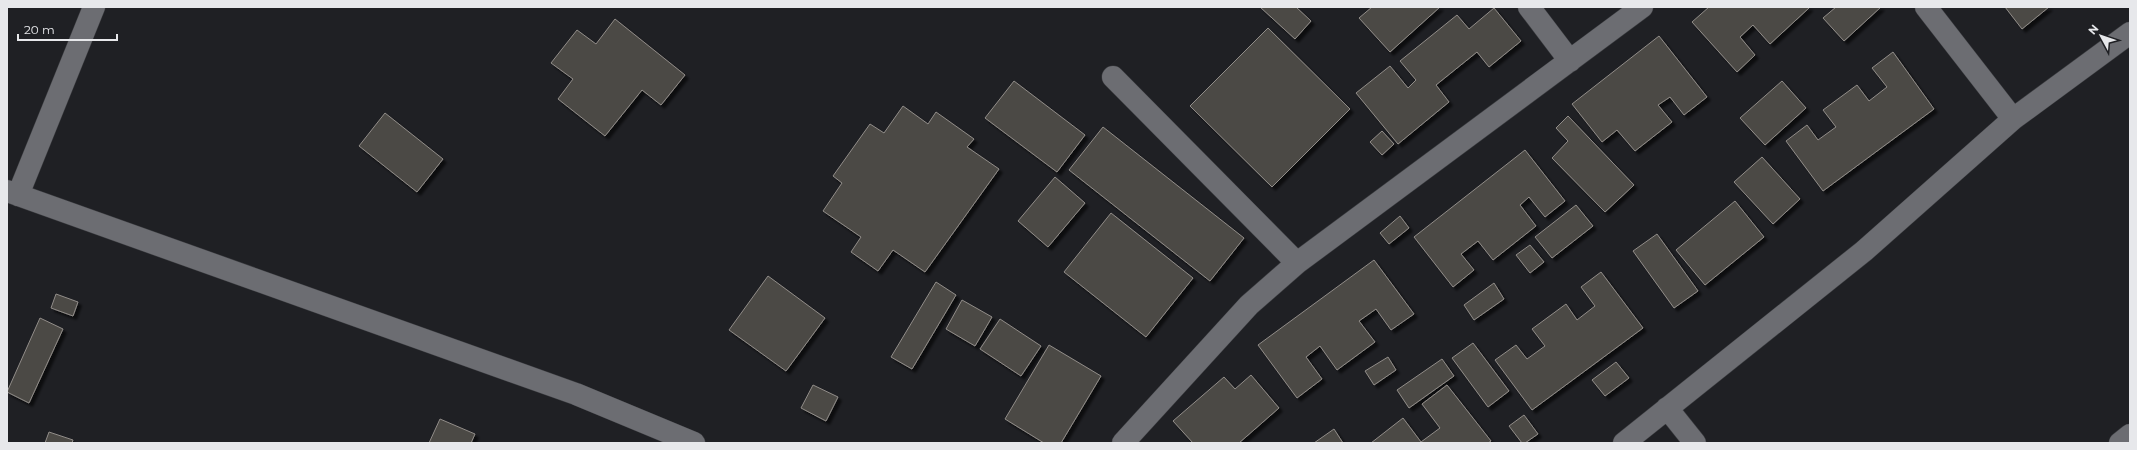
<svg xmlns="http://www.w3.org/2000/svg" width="2137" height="450" font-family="Montserrat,sans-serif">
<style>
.building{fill:#4b4844;stroke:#918d89;filter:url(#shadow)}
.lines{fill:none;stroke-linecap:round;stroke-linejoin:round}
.minor-casing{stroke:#3a3b3f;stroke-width:23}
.minor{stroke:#6c6d72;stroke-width:22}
</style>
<defs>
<filter id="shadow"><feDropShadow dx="3.5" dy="3.5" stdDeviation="1" flood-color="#0009"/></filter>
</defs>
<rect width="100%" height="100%" fill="#1f2024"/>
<!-- building -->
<path class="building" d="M1260 7H1296L1311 21 1295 39Z
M1372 7H1440L1390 52 1359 18Z
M1709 7H1809V8L1770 44 1753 25 1740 37 1755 55 1737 72 1692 22Z
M1836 7H1881L1844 41 1823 18Z
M2005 7H2049L2022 29Z
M1494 8 1521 41 1489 67 1477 52 1436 85 1449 102 1398 144 1356 93 1390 66 1408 88 1416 80 1400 61 1457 15 1469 29Z
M615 19 685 75 661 105 642 90 605 136 558 99 573 79 551 63 577 30 596 44Z
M1268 28 1350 109 1272 187 1190 106Z
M1659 36 1707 97 1684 115 1670 97 1658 105 1672 122 1635 151 1617 130 1602 142 1572 104Z
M1893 52 1934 109 1823 191 1786 141 1807 125 1818 140 1836 127 1823 110 1857 85 1869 101 1887 87 1872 68Z
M1014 81 1085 135 1057 172 985 118Z
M1782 81 1806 108 1765 145 1740 118Z
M903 106 928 124 936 112 974 139 967 147 999 169 925 272 893 250 878 271 851 252 861 237 823 211 842 183 833 176 870 124 884 133Z
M385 113 443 159 417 192 359 146Z
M1568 116 1634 185 1605 212 1552 158 1568 141 1556 128Z
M1103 127 1244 238 1210 281 1069 170Z
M1382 131 1394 144 1382 155 1370 142Z
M1525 150 1565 201 1545 217 1529 197 1520 205 1536 226 1493 260 1478 241 1461 254 1474 270 1453 287 1414 237Z
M1762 157 1800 199 1773 224 1734 182Z
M1055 177 1085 203 1048 247 1018 221Z
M1735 201 1764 237 1705 285 1676 250Z
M1576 205 1593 226 1552 258 1535 237Z
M1111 213 1193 278 1146 337 1064 272Z
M1400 216 1409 228 1389 244 1380 233Z
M1657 234 1698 291 1674 308 1633 251Z
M1530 245 1544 262 1530 273 1516 255Z
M1374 260 1414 314 1391 330 1376 309 1359 321 1375 342 1337 370 1320 346 1306 357 1322 379 1297 398 1258 345Z
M1601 272 1643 328 1532 410 1495 360 1516 345 1527 359 1545 346 1532 329 1566 304 1577 320 1595 306 1581 287Z
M768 276 825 318 786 371 729 330Z
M936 282 956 295 912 369 891 357Z
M1494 283 1504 299 1474 320 1464 305Z
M56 294 78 302 73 316 51 308Z
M962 300 992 317 975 346 946 329Z
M40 318 63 329 29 403 7 392Z
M1000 319 1041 346 1021 376 980 349Z
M1473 343 1509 391 1488 407 1452 358Z
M1049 345 1101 376 1061 443H1044L1005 419Z
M1388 357 1396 370 1374 385 1365 371Z
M1442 359 1454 376 1409 408 1397 390Z
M1616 362 1629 378 1605 396 1592 380Z
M1251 375 1279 408 1239 443H1193L1173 421 1224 377 1235 389Z
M813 385 838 397 826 421 801 408Z
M1447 385 1491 441 1488 443H1371L1403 418 1421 442 1440 428 1422 404Z
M1524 415 1538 434 1525 443H1522L1509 426Z
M440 419 475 434 471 443H429Z
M1334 429 1343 443H1314Z
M49 432 73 440 72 443H45Z"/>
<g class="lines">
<!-- minor casing -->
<g class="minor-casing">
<path id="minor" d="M1529 7 1570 61
M1926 7 2013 119
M1113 77 1297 263
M7 191 576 394 694 443
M18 195 94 7
M1667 408 1695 443
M1123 443 1249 305 1297 263 1642 7
M1624 443 1864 251 2013 119 2130 33
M2120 443 2130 435"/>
</g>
<!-- minor -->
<use href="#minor" class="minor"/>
</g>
<!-- border -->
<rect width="2137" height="450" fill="none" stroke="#e7e8eb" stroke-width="16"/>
<!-- north arrow -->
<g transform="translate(2101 36) rotate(310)" stroke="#1f2024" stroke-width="3" paint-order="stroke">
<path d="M0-3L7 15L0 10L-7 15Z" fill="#e7e8eb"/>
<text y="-6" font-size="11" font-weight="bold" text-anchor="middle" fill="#e7e8eb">N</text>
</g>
<!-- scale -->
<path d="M18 34v6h99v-6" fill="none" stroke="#e7e8eb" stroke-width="2"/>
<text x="24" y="34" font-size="12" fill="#e7e8eb" stroke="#1f2024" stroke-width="3" paint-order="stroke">20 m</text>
</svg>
